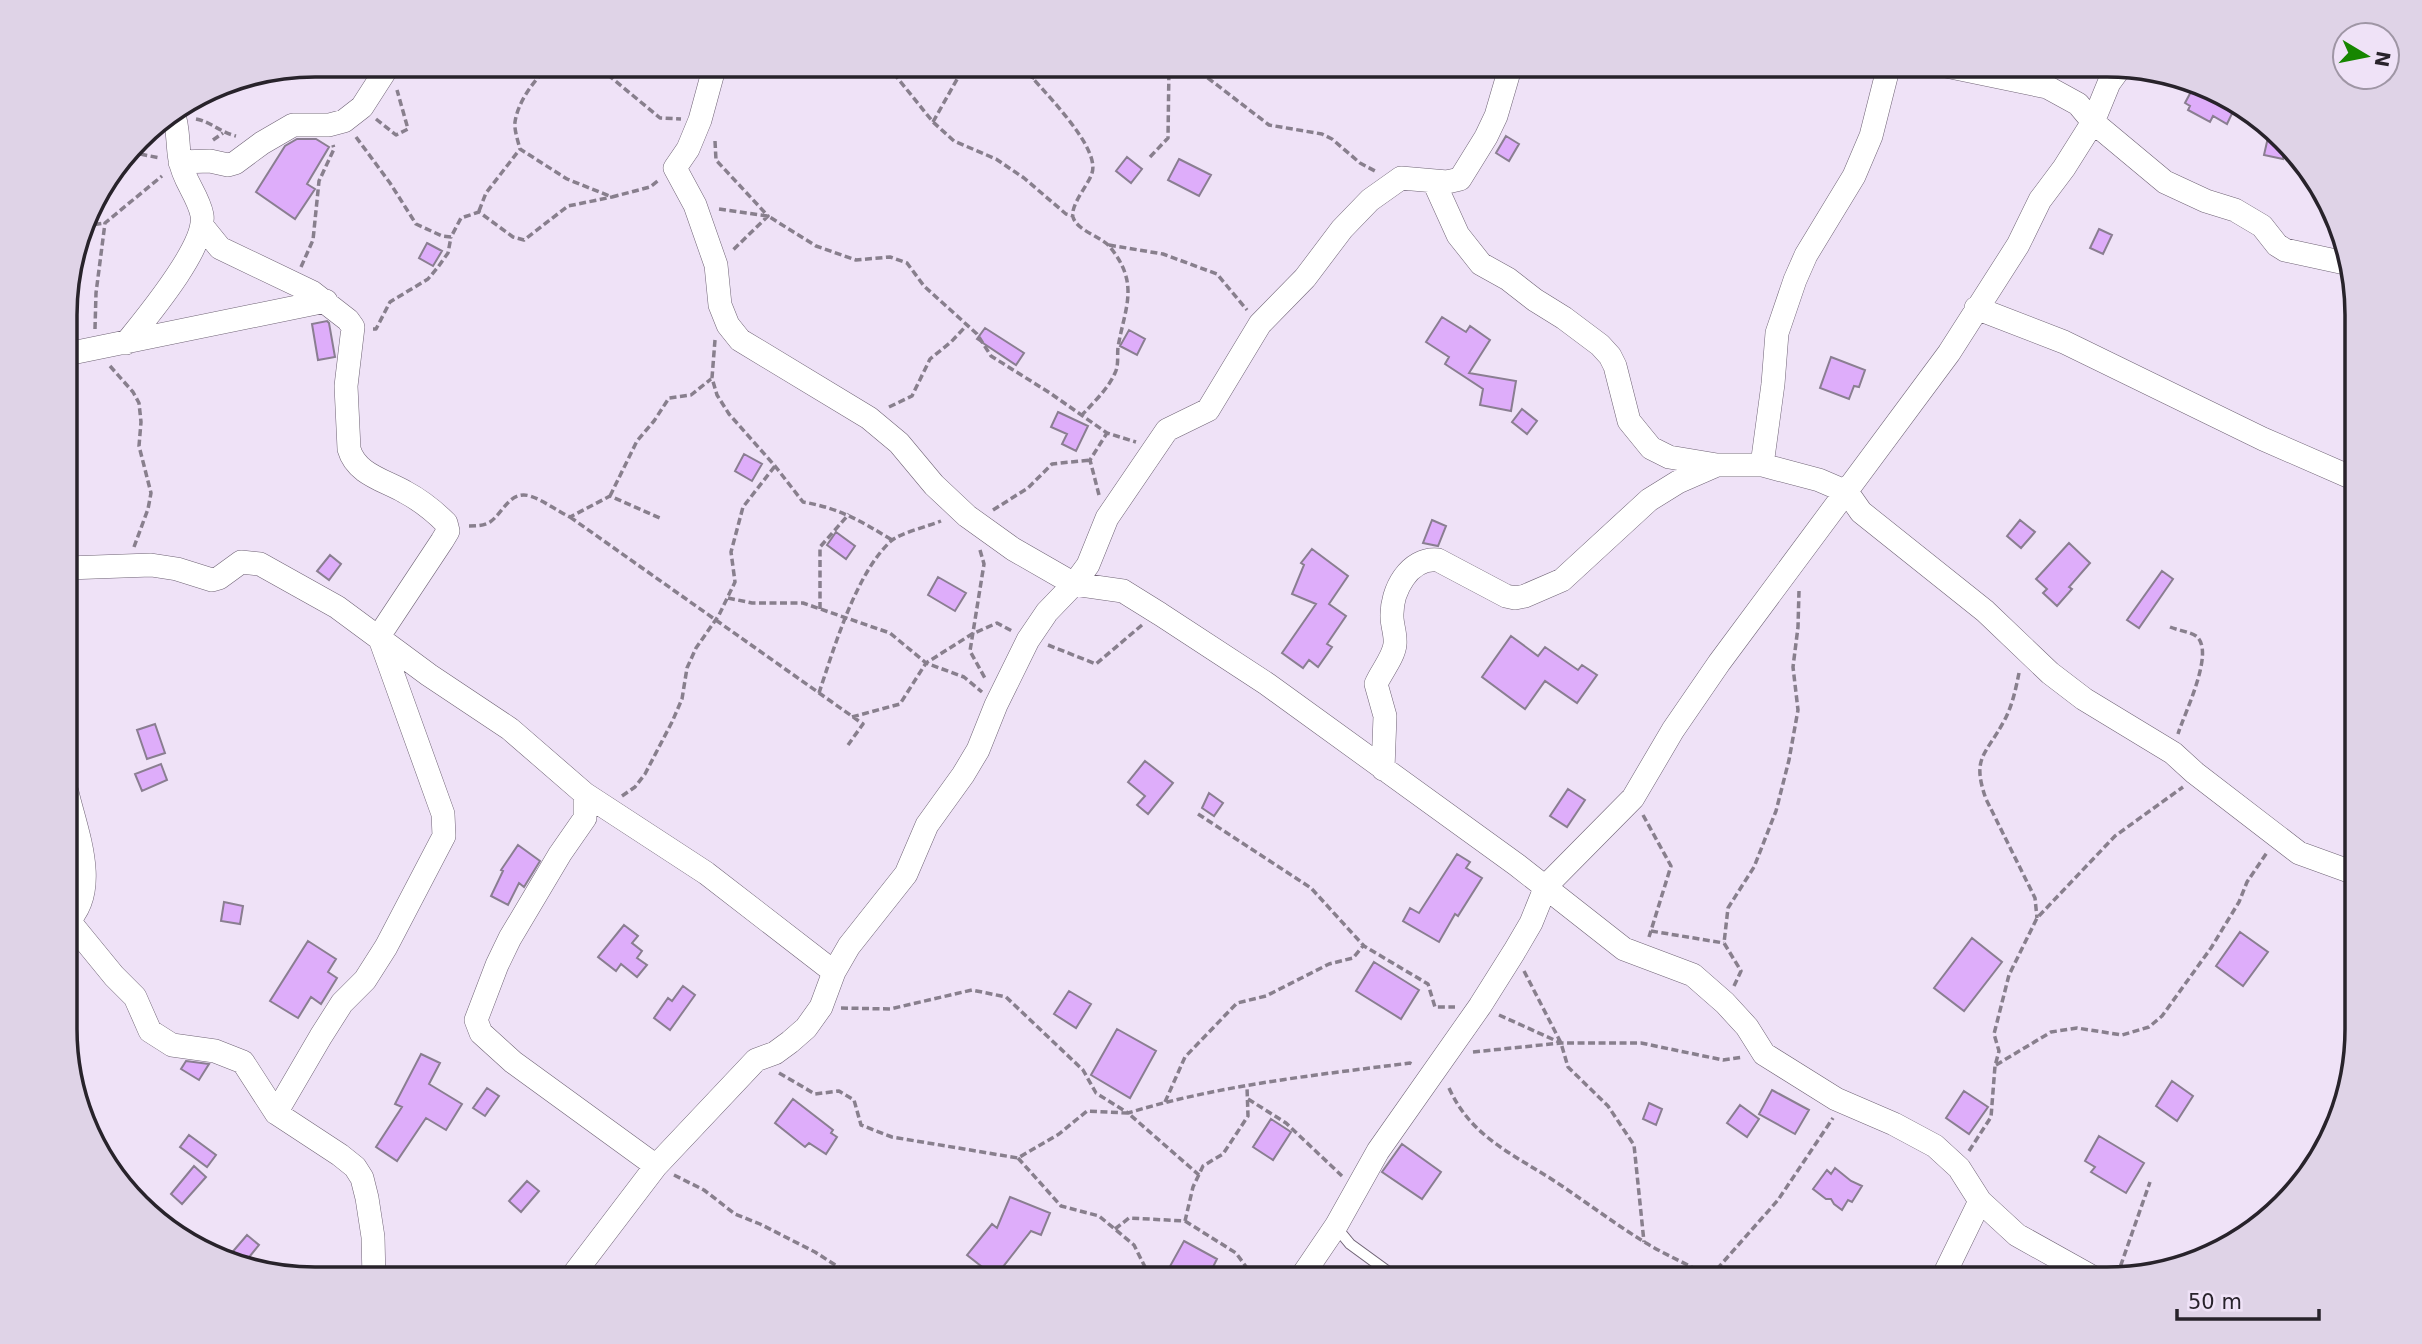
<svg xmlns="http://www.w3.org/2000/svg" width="2422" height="1344" font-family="'DejaVu Sans',sans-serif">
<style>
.building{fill:#deadfa;stroke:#8a7e91;stroke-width:2}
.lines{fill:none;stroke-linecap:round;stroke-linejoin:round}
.service-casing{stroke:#6f6375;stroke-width:12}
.minor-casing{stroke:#6f6375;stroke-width:24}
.path{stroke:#887f8d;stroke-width:3.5;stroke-dasharray:7 3.5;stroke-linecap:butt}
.service{stroke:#fff;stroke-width:10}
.minor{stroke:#fff;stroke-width:23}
.rim{fill:none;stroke:#28232b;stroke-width:3.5}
</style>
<rect width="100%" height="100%" fill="#efe2f7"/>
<!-- building -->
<path class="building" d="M2193 88 2232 98 2237 103 2227 124 2213 116 2210 122 2188 110 2190 106 2185 103Z
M2269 133 2285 148 2283 159 2264 155Z
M1506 136 1519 144 1509 161 1496 153Z
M297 139H316L329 147 307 184 315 189 295 219 256 192 285 146Z
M1127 157 1142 169 1131 183 1116 171Z
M1179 159 1211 175 1199 196 1168 180Z
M2099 229 2112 235 2103 254 2090 248Z
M427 243 442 251 433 266 419 258Z
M1442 317 1466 332 1470 326 1490 340 1469 373 1516 381 1511 411 1480 405 1483 389 1445 364 1449 357 1426 342Z
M327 321 329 323 335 357 318 360 312 324Z
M985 328 1024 353 1016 365 977 339Z
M1129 330 1145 339 1137 355 1120 346Z
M1831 357 1865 370 1859 387 1854 386 1849 399 1820 388Z
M1522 409 1537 421 1527 434 1512 422Z
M1058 412 1088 426 1076 451 1062 444 1067 434 1051 427Z
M744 454 762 464 752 481 735 471Z
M1432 520 1446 526 1438 546 1423 543Z
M2020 520 2035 532 2021 548 2007 536Z
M836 532 855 546 846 559 827 545Z
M2069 543 2090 563 2069 587 2072 589 2057 606 2043 593 2047 589 2036 579Z
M1312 549 1348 576 1329 604 1346 616 1327 644 1332 647 1318 667 1309 660 1303 668 1282 653 1316 604 1292 594 1304 565 1301 563Z
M330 555 341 564 329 580 317 571Z
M2162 571 2173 579 2139 628 2127 620Z
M938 577 966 593 955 611 928 595Z
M1511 636 1538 656 1545 647 1578 670 1582 665 1597 675 1577 703 1545 681 1525 709 1482 677Z
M155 724 165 753 147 759 137 730Z
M1145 761 1173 783 1148 814 1137 805 1145 796 1128 782Z
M161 764 167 780 142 791 135 774Z
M1568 789 1585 800 1567 827 1550 816Z
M1209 793 1223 803 1214 816 1202 808Z
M518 845 540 861 524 887 519 883 508 905 491 896 503 871 501 870Z
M1457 854 1470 862 1466 868 1482 878 1458 916 1455 914 1439 942 1403 921 1410 908 1419 913Z
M224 902 243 906 240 924 221 921Z
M624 925 638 936 632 943 642 951 637 958 647 965 637 977 621 964 616 971 598 957Z
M2240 932 2268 952 2243 986 2216 966Z
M1972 938 2002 962 1964 1011 1934 988Z
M308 941 336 959 328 972 337 978 321 1004 311 997 298 1018 270 1001Z
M1374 962 1419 990 1401 1019 1356 991Z
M683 986 695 995 670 1030 654 1018 668 998 672 1001Z
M1069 991 1091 1004 1076 1028 1054 1014Z
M1117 1029 1156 1051 1130 1098 1091 1075Z
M421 1054 440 1063 429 1084 462 1104 446 1130 426 1118 397 1161 376 1147 402 1107 395 1104Z
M186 1061 209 1064 199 1080 181 1069Z
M2172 1081 2193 1096 2177 1121 2156 1106Z
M487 1088 499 1096 485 1116 473 1108Z
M1772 1090 1809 1110 1795 1134 1759 1114Z
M1964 1091 1988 1107 1969 1134 1946 1118Z
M793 1099 833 1130 831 1133 837 1137 826 1154 809 1143 805 1147 775 1123Z
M1649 1103 1662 1109 1656 1125 1643 1119Z
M1740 1105 1759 1119 1747 1137 1727 1123Z
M1271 1119 1291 1132 1273 1160 1253 1147Z
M189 1135 216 1155 207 1167 180 1147Z
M2099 1136 2144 1163 2126 1193 2091 1172 2095 1167 2085 1161Z
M1402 1144 1441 1172 1422 1199 1382 1172Z
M194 1166 206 1177 182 1204 171 1194Z
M1835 1168 1851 1181 1862 1186 1852 1202 1848 1200 1842 1210 1834 1204 1831 1199H1826L1813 1189 1827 1170 1831 1174Z
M527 1181 539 1191 521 1212 509 1201Z
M1010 1197 1050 1213 1041 1235 1031 1231 995 1277 967 1255 992 1224 997 1228Z
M247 1235 259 1245 246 1261 229 1256Z
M1184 1241 1217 1259 1207 1279H1163Z"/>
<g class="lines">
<!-- service casing -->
<g class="service-casing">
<path id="service" d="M1336 1227 1350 1244 1398 1279"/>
</g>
<!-- minor casing -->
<g class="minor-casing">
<path id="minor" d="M715 65 700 120 688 149 675 168 695 205 716 265 720 305 728 325 740 340 869 418 899 443 934 485 967 516 1013 549 1074 584 1123 591 1160 614 1267 684 1517 865 1624 949 1693 975 1725 1003 1747 1027 1764 1054 1836 1099 1894 1124 1935 1146 1959 1168 1980 1201 2017 1235 2096 1279
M1889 65 1871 136 1854 176 1806 255 1795 280 1777 333 1773 384 1762 465 1819 480 1847 492 1861 512 1985 611 2050 673 2084 699 2173 753 2195 773 2299 853 2357 874
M1941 65 2047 87 2078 104 2093 122 2165 182 2206 201 2235 210 2262 226 2277 245 2285 250 2345 263
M180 162 210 161 228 165 235 163 262 143 293 125H329L344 121 362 107 389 65
M1434 182 1458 235 1481 264 1508 279 1535 300 1564 318 1600 345 1610 356 1615 366 1629 421 1651 448 1669 457 1717 465
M203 227 220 248 312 292 348 320 353 327 346 386 349 449C356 474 384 480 405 492 420 500 434 511 446 523L448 531 442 541 379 636
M1976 308 2064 342 2263 439 2357 480
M126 343C146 318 207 246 202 215 198 195 183 180 180 160 177 144 179 128 173 112
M67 354 326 301
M67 568 151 565 177 569 212 580 219 578 241 562 260 564 337 607 429 675 510 729 585 794V818L560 854 510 938 497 965 476 1020 481 1033 513 1062 656 1166
M1383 769 1385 716 1376 684C1381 672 1394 657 1395 644 1396 635 1392 625 1392 617 1391 591 1409 557 1438 560L1506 596 1515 598 1525 596 1562 580 1649 500 1678 482 1717 465H1762
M67 792C76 831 101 890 67 922
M585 794 706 873 834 972
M69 921 114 976 135 997 150 1031 172 1045 215 1051 243 1062 276 1113 340 1155 355 1167 362 1178 367 1198 373 1237 374 1279
M276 1113 321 1036 342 1003 365 980 386 947 444 836 443 814 379 636
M570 1279 656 1166 756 1060 775 1053 790 1042 806 1028 821 1007 834 972 849 946 906 874 927 825 963 775 978 750 996 705 1028 640 1047 612 1074 584 1088 565 1107 518 1167 430 1208 410 1260 324 1305 278 1342 229 1370 200 1401 178 1447 182 1460 179 1486 137 1496 116 1511 65
M1300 1279 1336 1226 1378 1151 1480 1006 1514 952 1531 923 1546 886 1633 798 1673 730 1719 663 1949 353 2018 245 2040 200 2064 168 2093 122 2109 83 2120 68
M1942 1279 1980 1201"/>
</g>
<!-- path -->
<path class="path" d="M550 65C535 79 518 101 515 122 514 130 518 141 520 149L567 179 612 197 650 187 659 180
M604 65 607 74 660 118 681 119
M887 65 933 122 954 141 996 159 1024 178 1066 214 1073 216
M1021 65C1038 86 1101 146 1092 173 1089 184 1070 205 1073 217 1077 231 1101 236 1110 247 1140 284 1125 307 1118 347 1117 356 1119 365 1115 373 1108 389 1093 403 1082 415
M1191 65 1269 125 1322 134 1332 139 1360 163 1375 171
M1032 79 1041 65
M196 119C211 122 220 132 236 136
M376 119 396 135 408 129 397 90
M933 122 965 65
M356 137 390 183 416 224 442 236 451 237 461 218 479 212 513 237 524 240 568 206 612 197
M213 140 223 133
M715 141 716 160 768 216 732 251
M130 152 160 158
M1150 157 1168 138 1169 65
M719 209 768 216 816 246 856 260 890 257 907 263 924 286 977 334 991 356 1050 393 1107 433 1136 442
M479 211 486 193 520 149
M84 226 105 223
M1109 245 1163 254 1217 274 1247 310
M301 267 313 240 319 181 334 149 333 145
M95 329 96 293 105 223 162 176
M373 329H376L390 302 428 279 438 267 448 253 451 237
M715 340 712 378 717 395 729 414 775 466 803 502C839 508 861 521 892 540
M110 366 133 392 139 403 141 422 139 446 151 493 148 509 134 547
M889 407 912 396 930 359 951 342 967 325
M1099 495 1090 460 1107 433
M610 496 637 441 654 421 669 398 691 395 711 379
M993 510 1028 488 1052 464 1090 460
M570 517 863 724 848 745
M469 526C476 526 483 526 490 522 503 513 510 490 530 496 543 500 557 511 570 517L610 496 662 519
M980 550 984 564 970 651 986 680
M728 598 752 603H803L890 633 926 663 964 677 982 692
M820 609V547L849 514
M2170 627C2177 630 2190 632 2196 636 2216 651 2184 714 2178 734
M1048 645 1096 664 1142 625
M2019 673C2016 688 2012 707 2004 721 1986 755 1971 757 1986 799L2035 898 2037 918
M819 693C834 648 856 573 891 541 900 533 929 526 941 521
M852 717 900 704 926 663 972 634 997 623 1012 631
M622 796 635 787 645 774 672 722 682 699 687 668 696 648 719 615 735 582 731 552 743 507 775 466
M1198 814 1311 888 1364 946 1428 984 1435 1007H1455
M1643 815 1671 866 1649 937
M1651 931 1724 943
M1524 971 1561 1043 1568 1067 1608 1106 1634 1145 1644 1242
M1734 986 1741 971 1724 943 1728 908 1754 867 1776 811 1789 760 1798 710 1793 667 1798 627 1799 591
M841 1008 890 1009 972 990 1006 997 1083 1070 1096 1093 1128 1113C1219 1085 1316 1075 1410 1063L1414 1065
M1499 1015 1561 1043
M1473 1052 1561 1043H1641L1723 1060 1743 1057
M1996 1065 2051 1032 2077 1028 2122 1035 2149 1027 2162 1016 2211 948 2239 902 2247 882 2268 851
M779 1073 815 1094 839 1091 854 1100 861 1125 892 1137 1018 1158 1059 1134 1087 1111 1128 1113 1199 1175
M1449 1088C1471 1137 1513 1154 1556 1182 1586 1202 1615 1224 1646 1243 1667 1256 1691 1265 1712 1279
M1248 1099 1286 1123 1342 1176
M1165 1102 1185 1057 1237 1003 1266 996 1329 964 1353 958 1363 946
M1969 1151 1991 1117 1995 1066 1999 1051 1994 1034 2009 975 2037 918 2115 836 2183 787
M1018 1158 1061 1206 1099 1216 1134 1245 1151 1279
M674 1175 704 1190 735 1214 760 1224 815 1252 857 1279
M1185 1221 1236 1253 1255 1279
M1115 1229 1129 1218 1185 1221 1193 1187 1203 1166 1223 1154 1248 1116 1247 1087
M2117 1276 2150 1182
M1710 1277 1778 1200 1833 1118"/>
<!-- service -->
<use href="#service" class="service"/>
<!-- minor -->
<use href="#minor" class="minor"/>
</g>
<!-- crop -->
<path d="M0 0H2422V1344H0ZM315 77H2107A238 238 0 0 1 2345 315V1029A238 238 0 0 1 2107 1267H315A238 238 0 0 1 77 1029V315A238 238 0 0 1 315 77Z" fill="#dfd3e7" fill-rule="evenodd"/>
<path class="rim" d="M315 77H2107A238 238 0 0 1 2345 315V1029A238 238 0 0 1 2107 1267H315A238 238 0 0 1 77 1029V315A238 238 0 0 1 315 77Z"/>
<!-- north arrow -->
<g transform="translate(2366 56) rotate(100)"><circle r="33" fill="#efe2f7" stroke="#9f96a5" stroke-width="2"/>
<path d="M0-5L12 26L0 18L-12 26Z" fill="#168600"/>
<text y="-10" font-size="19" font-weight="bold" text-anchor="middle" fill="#28232b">N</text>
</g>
<!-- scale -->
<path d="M2177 1309v10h142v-10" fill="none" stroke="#28232b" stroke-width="3.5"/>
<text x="2188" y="1309" font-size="21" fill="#28232b" stroke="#efe2f7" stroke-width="5" paint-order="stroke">50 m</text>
</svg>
